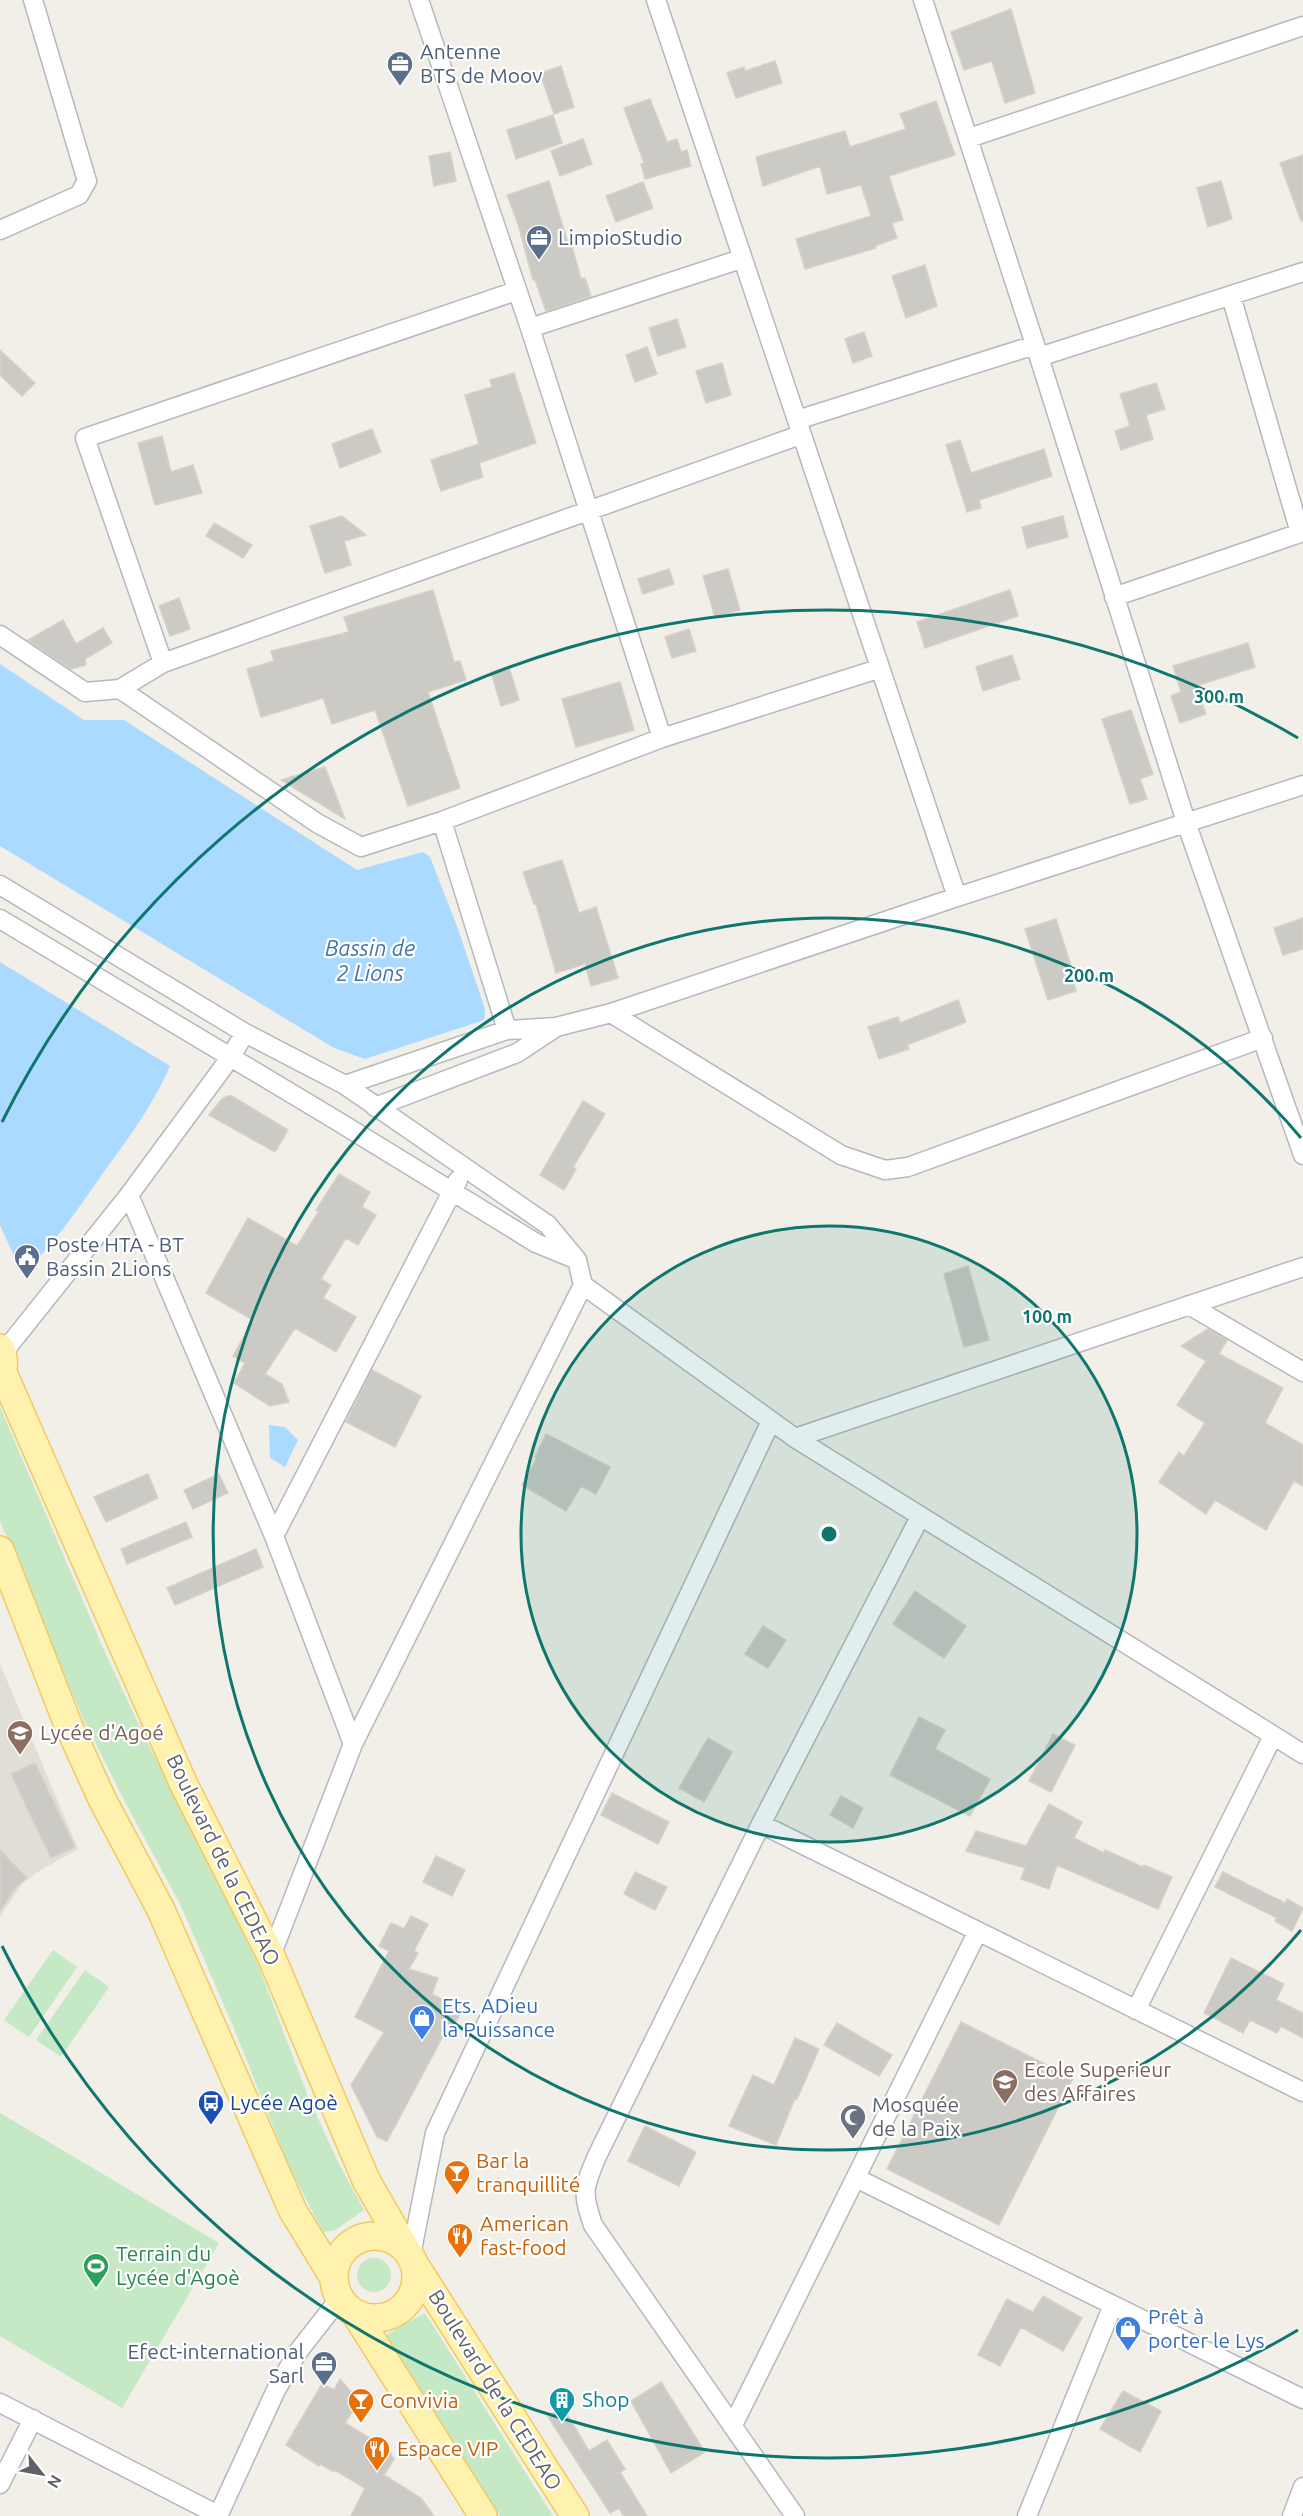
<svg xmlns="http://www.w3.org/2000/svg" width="1303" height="2516" font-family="Ubuntu,sans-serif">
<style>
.education{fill:#e1ded6}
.green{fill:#c5e8c5}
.water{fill:#aadaff}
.building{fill:#cccac5;stroke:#d6d1c6;stroke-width:1.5}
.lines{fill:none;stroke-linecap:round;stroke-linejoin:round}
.minor-casing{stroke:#b5b8bc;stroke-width:21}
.primary-casing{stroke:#f2c960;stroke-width:30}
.minor{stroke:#fff;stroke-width:18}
.primary{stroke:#fff2af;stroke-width:27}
.ring{fill:none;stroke:#0f766e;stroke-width:3}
.labels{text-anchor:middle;stroke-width:4.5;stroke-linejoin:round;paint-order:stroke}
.service-label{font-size:21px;fill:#4e5e75;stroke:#fff;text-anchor:start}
.education-label{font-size:21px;fill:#785e54;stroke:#fff;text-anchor:start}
.street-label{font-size:21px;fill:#5f6368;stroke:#fff}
.shop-label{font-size:21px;fill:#366cbe;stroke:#fff;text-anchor:start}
.transit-label{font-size:21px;fill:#164399;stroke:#fff;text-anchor:start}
.worship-label{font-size:21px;fill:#5b616d;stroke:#fff;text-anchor:start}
.food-label{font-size:21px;fill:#c56008;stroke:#fff;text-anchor:start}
.leisure-label{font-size:21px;fill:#27864d;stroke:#fff;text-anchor:start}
.culture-label{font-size:21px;fill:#0d838f;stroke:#fff;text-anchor:start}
.water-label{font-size:22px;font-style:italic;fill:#4174aa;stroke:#fff}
.centre{fill:#0f766e;stroke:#fff;stroke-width:3}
.ring-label{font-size:18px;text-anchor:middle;font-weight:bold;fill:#0f766e;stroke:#fff;stroke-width:4.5;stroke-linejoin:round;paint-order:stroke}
</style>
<rect width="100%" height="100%" fill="#f1efe8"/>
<!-- education -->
<path class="education" d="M0 1664 78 1849 36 1873 21 1885 0 1917Z"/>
<!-- green -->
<path class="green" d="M0 1407 107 1657 147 1742 199 1841 259 1967 309 2099 339 2164 364 2210 335 2230 323 2232 289 2166 233 2026 181 1906 123 1798 82 1716 0 1521Z
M53 1950 77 1967 29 2037 4 2020Z
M85 1970 109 1987 61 2057 36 2040Z
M0 2113 219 2243 122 2408 0 2336Z
M357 2275a17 17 0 1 1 34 0a17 17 0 1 1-34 0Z
M425 2313 553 2516H500L386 2335Z"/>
<!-- water -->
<path class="water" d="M0 664 84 720H124L357 870 423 852 430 857 458 929 485 1009 484 1020 365 1059 334 1048 0 846Z
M0 962 170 1066C152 1107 129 1137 103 1173 79 1208 54 1245 22 1274L0 1225Z
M269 1425 285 1427 298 1440 285 1467 270 1458Z"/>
<!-- building -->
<path class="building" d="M1011 9 1035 93 1005 103 992 61 964 70 951 32Z
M775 61 782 83 736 98 727 73 744 67 745 71Z
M561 66 574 107 554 114 540 73Z
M650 99 667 142 677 139 681 152 687 150 691 166 645 179 641 164 644 163 624 108Z
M936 101 955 155 889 176 903 220 892 223 897 238 875 246 876 248 805 269 796 239 871 216 861 185 827 194 820 166 763 186 756 157 845 131 850 147 906 129 900 114Z
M553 115 562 143 516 159 507 130Z
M583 139 592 164 560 176 551 151Z
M450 152 456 181 434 186 429 156Z
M1303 155V221H1301L1280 163Z
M549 181 567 240 570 239 581 279 585 278 591 296 546 311 535 280H533L518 224 507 195Z
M1221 181 1232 219 1208 227 1197 188Z
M643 182 653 208 616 222 606 196Z
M925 265 937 306 906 318 892 276Z
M677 319 686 347 658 356 649 328Z
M864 332 872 356 853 363 845 339Z
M647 347 657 374 635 382 626 355Z
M0 350 35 383 22 396 0 375Z
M722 363 731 395 706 403 696 371Z
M514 373 536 443 479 463 483 477 441 491 431 460 479 444 465 395 492 387 490 380Z
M1156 383 1165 409 1146 415 1153 439 1121 450 1115 431 1130 426 1120 394Z
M372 429 381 452 340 468 332 444Z
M162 436 171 472 193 465 202 493 155 505 138 443Z
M960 440 971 473 1044 449 1052 476 979 500 981 508 967 512 946 445Z
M342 516 366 535 344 541 351 565 325 573 310 526Z
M1063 516 1068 537 1027 548 1022 527Z
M214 523 252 545 243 558 206 536Z
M669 569 674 584 643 594 638 579Z
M728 569 740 610 715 617 703 576Z
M433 590 454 662 460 661 466 680 428 692 460 788 408 806 375 710 332 724 323 698 261 717 247 669 274 661 271 651 341 634 344 637 343 633 349 632 344 617Z
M1010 590 1018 616 925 648 917 622Z
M179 598 190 629 170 636 159 606Z
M63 620 76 644 103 628 112 643 85 659 86 665 71 669 28 640Z
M689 629 696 651 672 658 665 637Z
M1248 643 1255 667 1196 686 1206 714 1180 723 1171 696 1181 692 1173 666Z
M1012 655 1020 679 983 691 976 667Z
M509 667 519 700 501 706 491 672Z
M620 682 634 730 576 747 562 699Z
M1131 710 1153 774 1140 779 1147 799 1130 804 1102 719Z
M325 767 345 819 281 780Z
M562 860 579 913 596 907 618 978 591 986 585 964 556 973 536 904H534L523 872Z
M1303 918V949L1283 955 1274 928Z
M1056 919 1074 975H1071L1076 991 1048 1000 1025 929Z
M958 1000 966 1022 907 1045 909 1049 879 1059 868 1027 898 1017 900 1023Z
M227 1096H232L288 1130 275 1152 209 1115 221 1100Z
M583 1101 605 1114 573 1167 576 1169 564 1190 540 1175Z
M339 1174 370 1192 362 1207 376 1215 358 1245 346 1238 321 1279 331 1285 323 1298 356 1317 336 1352 295 1328 265 1374 282 1384 289 1402 270 1406 234 1383 245 1363 233 1356 253 1320 206 1293 248 1218 297 1246 319 1211 316 1210Z
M968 1266 989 1340 964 1347 944 1274Z
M1208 1329 1227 1340 1219 1354 1283 1388 1265 1423 1303 1445V1486L1294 1481 1266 1530 1215 1500 1206 1514 1159 1482 1179 1452 1184 1456 1205 1423 1177 1405 1206 1361 1181 1346Z
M372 1370 421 1396 395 1447 346 1422Z
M546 1434 610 1467 596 1494 581 1486 566 1511 522 1485 537 1458 535 1457Z
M148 1474 158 1498 106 1522 94 1497Z
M219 1474 228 1493 193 1509 184 1490Z
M186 1522 192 1537 127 1564 121 1549Z
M256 1549 263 1567 175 1605 167 1588Z
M915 1591 966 1626 944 1658 893 1624Z
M763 1626 786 1640 768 1668 745 1654Z
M919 1717 945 1730 935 1749 990 1779 970 1816 890 1775Z
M1053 1734 1075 1745 1051 1792 1029 1781Z
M708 1738 732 1752 704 1802 679 1788Z
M35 1763 75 1847 51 1858 11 1774Z
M612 1793 669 1822 658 1844 601 1815Z
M841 1796 863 1808 853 1828 830 1815Z
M1049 1804 1082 1822 1074 1838 1104 1853 1105 1850 1143 1867 1144 1865 1172 1877 1158 1909 1057 1865 1049 1889 1021 1879 1025 1868 966 1851 976 1831 1026 1846Z
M0 1850 27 1878 16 1887 0 1911Z
M436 1856 465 1870 452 1896 423 1882Z
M635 1872 667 1887 655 1910 624 1894Z
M1223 1872 1285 1903 1287 1899 1303 1908 1292 1931 1275 1921 1277 1918 1215 1887Z
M411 1916 428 1924 414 1951 418 1953 409 1969 438 1978 432 1994 462 2010 453 2027 449 2025 387 2141 377 2137 351 2085 384 2032 355 2017 389 1951 379 1946 391 1923 404 1929Z
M1231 1958 1284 1984 1276 2000 1303 2013V2038L1281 2026 1277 2033 1250 2020 1243 2033 1204 2013Z
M961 2022 1073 2078 999 2225 887 2169Z
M837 2023 892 2055 879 2076 824 2045Z
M795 2038 819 2049 797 2099 795 2098 776 2145 729 2126 753 2075 774 2085Z
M645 2126 696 2152 679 2186 628 2161Z
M1043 2296 1082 2318 1063 2351 1021 2327 1000 2366 978 2355 1007 2299 1033 2312Z
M340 2379 359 2401 345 2423 388 2449 394 2459 384 2475 421 2498 434 2516H351L365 2488 335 2470 334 2472 320 2464 319 2466 286 2445 322 2384 334 2390Z
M661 2382 705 2452 671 2473 631 2401Z
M1123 2391 1161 2411 1140 2452 1100 2429Z
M562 2406 589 2451 607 2440 625 2469 620 2472 647 2516H624L619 2508 610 2513 548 2417Z"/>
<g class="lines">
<!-- minor casing -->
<g class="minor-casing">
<path id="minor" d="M419 0 530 328 662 738
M656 0 957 897
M923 0 1039 357 1187 825 1303 1155
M969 138 1303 26
M0 230 79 195 87 181 33 0
M1231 296 1300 533
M530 328 741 259
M1039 357 1303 272
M797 420 1035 345
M1114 597 1303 532
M0 635 85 692 120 689 317 823 361 847 442 821 662 738 878 669
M163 663 85 438 516 291
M120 689 163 663 800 435
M442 821 507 1030
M0 885 245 1033 345 1085 548 1225 577 1260 583 1285 795 1438 1303 1754
M0 919 334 1119 536 1243 575 1259
M611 1013 841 1155 885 1170 908 1167 1263 1038
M345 1085 507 1030 556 1027 611 1013 957 897 1303 785
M375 1107 517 1053 555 1028
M129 1195 274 1536 353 1744
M1189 1305 1303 1372
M3 1353 129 1195 230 1058 245 1033
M795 1438 1303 1267
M274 1536 458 1180
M761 1824 1303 2092
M271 1956 353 1744 583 1285
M1136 2010 1273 1736
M856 2178 1303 2399
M411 2255 435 2133 771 1421
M0 2403 218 2515
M733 2425 978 1931
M0 2484 33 2419
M218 2516 276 2390 297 2353 340 2298
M795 2516 593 2225C582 2192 583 2189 597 2156L761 1824 920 1517
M1027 2516 1113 2305
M1292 2516 1303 2487"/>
</g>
<!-- primary casing -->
<g class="primary-casing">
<path id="primary" d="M0 1348C5 1358 4 1371 0 1381
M3 1373 184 1785 271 1956 366 2180 404 2246
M0 1550 67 1722 102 1799 161 1910 293 2211 334 2278
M334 2277a41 41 0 1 1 82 0a41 41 0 1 1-82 0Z
M415 2265 575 2516
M355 2313 483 2516"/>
</g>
<!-- minor -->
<use href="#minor" class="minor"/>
<!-- primary -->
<use href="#primary" class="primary"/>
</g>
<!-- distance rings -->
<circle cx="829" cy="1534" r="308" fill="#0f766e" fill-opacity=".12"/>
<g class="ring">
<circle cx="829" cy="1534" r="308"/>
<path d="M1301 1930A616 616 0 1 1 1301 1138"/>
<path d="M1298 2330A924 924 0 0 1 2 1946M2 1122A924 924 0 0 1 1298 738"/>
</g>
<!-- icons -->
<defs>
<g id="office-pin" transform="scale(1.35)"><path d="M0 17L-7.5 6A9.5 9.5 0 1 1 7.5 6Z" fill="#5c6f8a" stroke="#fff"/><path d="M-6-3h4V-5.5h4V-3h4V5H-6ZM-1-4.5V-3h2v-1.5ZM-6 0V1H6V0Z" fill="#fff"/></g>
<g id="civic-pin" transform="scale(1.35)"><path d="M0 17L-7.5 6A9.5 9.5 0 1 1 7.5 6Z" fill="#5c6f8a" stroke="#fff"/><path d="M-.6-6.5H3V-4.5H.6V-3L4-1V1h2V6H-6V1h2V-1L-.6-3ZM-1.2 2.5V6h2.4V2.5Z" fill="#fff"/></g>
<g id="school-pin" transform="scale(1.35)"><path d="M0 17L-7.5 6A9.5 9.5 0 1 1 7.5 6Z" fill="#8d6e63" stroke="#fff"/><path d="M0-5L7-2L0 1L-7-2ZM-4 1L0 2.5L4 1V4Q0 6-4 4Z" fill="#fff"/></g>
<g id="shop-pin" transform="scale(1.35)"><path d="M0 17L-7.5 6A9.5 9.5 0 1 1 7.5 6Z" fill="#3f7fe0" stroke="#fff"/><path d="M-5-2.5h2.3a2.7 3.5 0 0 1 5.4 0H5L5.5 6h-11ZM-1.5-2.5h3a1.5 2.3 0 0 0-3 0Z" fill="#fff"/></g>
<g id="university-pin" transform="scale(1.35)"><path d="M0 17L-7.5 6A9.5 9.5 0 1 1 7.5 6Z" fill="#8d6e63" stroke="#fff"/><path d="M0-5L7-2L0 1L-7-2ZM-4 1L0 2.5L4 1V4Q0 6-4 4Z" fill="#fff"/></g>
<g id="bus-pin" transform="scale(1.35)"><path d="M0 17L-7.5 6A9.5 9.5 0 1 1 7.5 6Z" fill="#1a4fb4" stroke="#fff"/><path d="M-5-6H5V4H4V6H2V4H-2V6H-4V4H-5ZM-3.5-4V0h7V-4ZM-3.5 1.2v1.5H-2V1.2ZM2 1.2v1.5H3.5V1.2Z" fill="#fff"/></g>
<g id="mosque-pin" transform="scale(1.35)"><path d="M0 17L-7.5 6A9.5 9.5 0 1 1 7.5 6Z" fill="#6b7280" stroke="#fff"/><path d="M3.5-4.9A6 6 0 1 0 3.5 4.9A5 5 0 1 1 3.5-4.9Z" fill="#fff"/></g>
<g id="bar-pin" transform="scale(1.35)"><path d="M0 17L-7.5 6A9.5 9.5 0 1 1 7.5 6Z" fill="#e8710a" stroke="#fff"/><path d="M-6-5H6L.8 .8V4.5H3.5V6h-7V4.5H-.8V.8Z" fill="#fff"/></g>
<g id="restaurant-pin" transform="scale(1.35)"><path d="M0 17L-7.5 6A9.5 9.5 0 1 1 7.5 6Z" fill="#e8710a" stroke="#fff"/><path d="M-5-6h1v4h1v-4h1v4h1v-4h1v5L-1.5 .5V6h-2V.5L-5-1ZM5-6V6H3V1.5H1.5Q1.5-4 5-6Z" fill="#fff"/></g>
<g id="stadium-pin" transform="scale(1.35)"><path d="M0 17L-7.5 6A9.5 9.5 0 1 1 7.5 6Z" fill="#2e9e5b" stroke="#fff"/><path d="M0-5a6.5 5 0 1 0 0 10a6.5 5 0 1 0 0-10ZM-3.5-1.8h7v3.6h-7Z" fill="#fff"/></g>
<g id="building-pin" transform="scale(1.35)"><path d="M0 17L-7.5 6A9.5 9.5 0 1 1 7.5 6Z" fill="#0f9aa8" stroke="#fff"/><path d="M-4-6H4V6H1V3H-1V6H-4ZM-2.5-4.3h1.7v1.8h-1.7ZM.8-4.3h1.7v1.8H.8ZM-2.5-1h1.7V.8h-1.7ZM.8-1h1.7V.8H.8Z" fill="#fff"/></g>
</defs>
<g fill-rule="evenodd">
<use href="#office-pin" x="400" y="64"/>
<use href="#office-pin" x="539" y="238"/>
<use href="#civic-pin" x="27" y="1257"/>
<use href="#school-pin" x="20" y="1733"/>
<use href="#shop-pin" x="422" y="2018"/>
<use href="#university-pin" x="1005" y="2082"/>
<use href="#bus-pin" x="211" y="2103"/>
<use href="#mosque-pin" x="853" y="2117"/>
<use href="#bar-pin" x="457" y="2173"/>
<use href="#restaurant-pin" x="460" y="2236"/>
<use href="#stadium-pin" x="96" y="2266"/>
<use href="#shop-pin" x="1128" y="2329"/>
<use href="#office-pin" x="324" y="2364"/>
<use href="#building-pin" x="562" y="2400"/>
<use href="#bar-pin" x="361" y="2401"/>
<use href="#restaurant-pin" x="377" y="2449"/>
</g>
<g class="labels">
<!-- service labels -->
<g class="service-label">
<text x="420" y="59">Antenne<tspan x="420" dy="24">BTS de Moov</tspan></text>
<text x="558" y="245">LimpioStudio</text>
<text x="46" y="1252">Poste HTA - BT<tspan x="46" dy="24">Bassin 2Lions</tspan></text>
<text x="304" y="2359" text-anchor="end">Efect-international<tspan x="304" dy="24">Sarl</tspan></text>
</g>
<!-- education labels -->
<g class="education-label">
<text x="40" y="1740">Lycée d'Agoé</text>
<text x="1024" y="2077">Ecole Superieur<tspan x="1024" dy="24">des Affaires</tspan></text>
</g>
<!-- street labels -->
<g class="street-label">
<text transform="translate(223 1860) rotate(64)" y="7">Boulevard de la CEDEAO</text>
<text transform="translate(495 2390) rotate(58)" y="7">Boulevard de la CEDEAO</text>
</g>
<!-- shop labels -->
<g class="shop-label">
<text x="442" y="2013">Ets. ADieu<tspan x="442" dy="24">la Puissance</tspan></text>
<text x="1148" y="2324">Prêt à<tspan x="1148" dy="24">porter le Lys</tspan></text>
</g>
<!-- transit labels -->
<g class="transit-label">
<text x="230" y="2110">Lycée Agoè</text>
</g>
<!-- worship labels -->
<g class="worship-label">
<text x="872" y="2112">Mosquée<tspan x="872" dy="24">de la Paix</tspan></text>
</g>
<!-- food labels -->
<g class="food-label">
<text x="476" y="2168">Bar la<tspan x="476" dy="24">tranquillité</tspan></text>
<text x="480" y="2231">American<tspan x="480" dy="24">fast-food</tspan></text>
<text x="380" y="2408">Convivia</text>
<text x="397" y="2456">Espace VIP</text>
</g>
<!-- leisure labels -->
<g class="leisure-label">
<text x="116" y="2261">Terrain du<tspan x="116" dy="24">Lycée d'Agoè</tspan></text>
</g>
<!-- culture labels -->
<g class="culture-label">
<text x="582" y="2407">Shop</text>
</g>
<!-- water labels -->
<g class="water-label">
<text x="370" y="956">Bassin de<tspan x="370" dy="25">2 Lions</tspan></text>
</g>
</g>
<circle cx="829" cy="1534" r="9" class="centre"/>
<g class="ring-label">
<text x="1219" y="703">300 m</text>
<text x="1089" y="982">200 m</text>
<text x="1047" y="1323">100 m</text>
</g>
<!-- north arrow -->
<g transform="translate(42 2474) rotate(121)" stroke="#ffffff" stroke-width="4.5" paint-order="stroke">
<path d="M0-4.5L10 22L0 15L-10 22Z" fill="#5f6368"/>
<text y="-9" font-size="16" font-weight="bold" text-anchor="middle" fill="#5f6368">N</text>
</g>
</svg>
